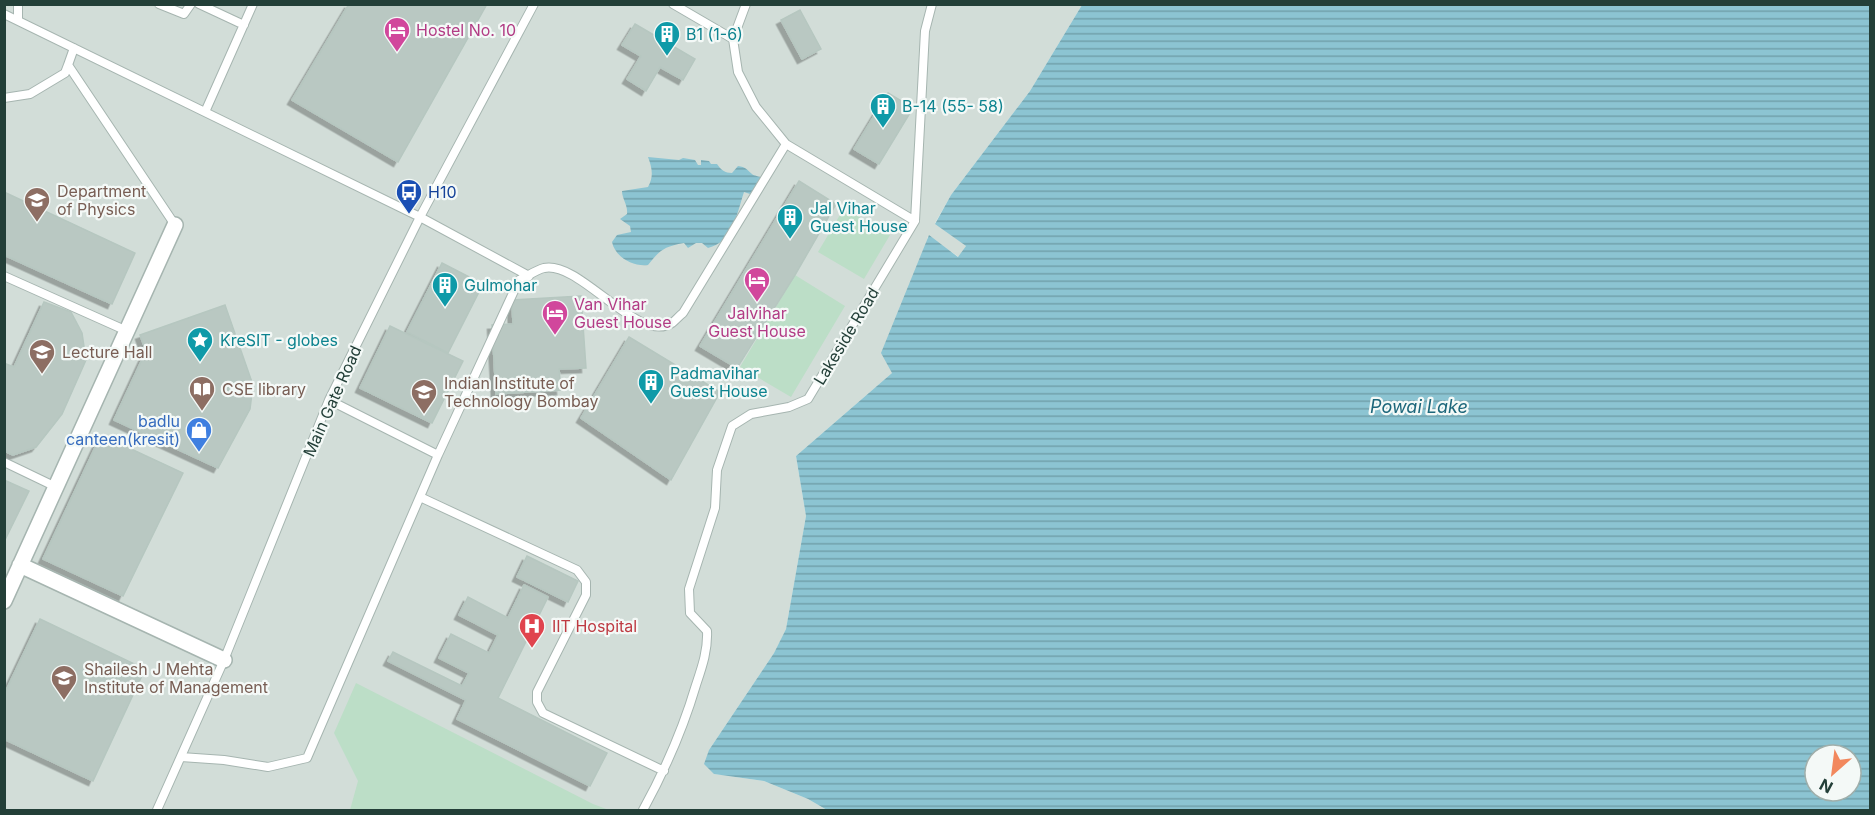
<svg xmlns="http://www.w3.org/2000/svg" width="1875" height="815" font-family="Inter,sans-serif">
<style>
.built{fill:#d2ddd8}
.park{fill:#bcdec7}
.water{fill:url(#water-rules);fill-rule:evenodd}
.building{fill:#b9c8c2;stroke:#b6c7c0;stroke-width:1.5;filter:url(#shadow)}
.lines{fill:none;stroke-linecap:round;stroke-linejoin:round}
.lane-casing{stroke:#a6b5b0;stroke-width:10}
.street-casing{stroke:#a6b5b0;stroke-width:18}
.lane{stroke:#fff;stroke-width:8}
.street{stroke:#fff;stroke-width:15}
.labels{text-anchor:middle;stroke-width:4.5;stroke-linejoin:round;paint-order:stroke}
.hotel-label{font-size:16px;fill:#b23c85;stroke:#f4f9f7;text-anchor:start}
.culture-label{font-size:16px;fill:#0d838f;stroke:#f4f9f7;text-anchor:start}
.education-label{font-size:16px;fill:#785e54;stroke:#f4f9f7;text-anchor:start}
.transit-label{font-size:16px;fill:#164399;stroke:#f4f9f7;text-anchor:start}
.street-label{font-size:16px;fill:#233f38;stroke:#f4f9f7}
.shop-label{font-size:16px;fill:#366cbe;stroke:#f4f9f7;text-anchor:end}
.health-label{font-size:16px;fill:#be3a42;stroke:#f4f9f7;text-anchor:start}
.water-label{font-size:18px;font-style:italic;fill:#1d677b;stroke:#f4f9f7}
</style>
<defs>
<pattern id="water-rules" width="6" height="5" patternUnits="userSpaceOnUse" patternTransform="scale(1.5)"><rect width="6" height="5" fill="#8cc4d2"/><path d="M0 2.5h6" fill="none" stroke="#72a1ab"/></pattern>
<filter id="shadow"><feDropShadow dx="-4.5" dy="4.5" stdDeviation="0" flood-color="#0004"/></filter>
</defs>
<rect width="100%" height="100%" fill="#e3ede9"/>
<!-- built -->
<path class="built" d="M5 5H1082L1030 91 951 195 935 223 966 246 959 257 928 236 892 373 796 456 806 516 786 629 774 653 709 750 714 774 764 781 808 799 827 810H5Z"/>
<!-- park -->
<path class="park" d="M844 208 890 235 864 279 818 252Z
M795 275 845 306 791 397 740 367Z
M356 683 593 804 609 810H350L358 781 334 733Z"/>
<!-- water -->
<path class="water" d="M1082 5H1870V810H827L808 799 764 781 714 774 704 764 709 750 774 653 786 629 806 516 796 456 892 373 881 353 929 235 958 257 966 246 935 224 951 195 1030 91ZM1815 755H1851V791H1815Z
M648 157 679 160 683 158 695 160 698 165H701V160L709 161 711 164H717C721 170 725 173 732 173L738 166C746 167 746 169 752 174 754 176 759 176 763 178L753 195 744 192C737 213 733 242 708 248L702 243H696L688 248 684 243C663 247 660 250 648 265 633 267 615 257 612 242L617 235 631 232 630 226 620 219 627 214C628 205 622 199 622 191L648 187C654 176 652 168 648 157Z"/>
<!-- building -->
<path class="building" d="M349 4H487L398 162 292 100Z
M800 10 821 49 802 59 781 20Z
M635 24 695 59 683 80 660 67 646 91 627 79 641 56 622 45Z
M888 93 913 108 879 164 854 149Z
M799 181 836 204 795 275 737 368 700 346Z
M4 192 135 253 112 304 4 255Z
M442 263 483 284 448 353 407 332Z
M581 296 586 368 559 369 561 390 496 394 492 325 513 324 512 300Z
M44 302 71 312 82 333 86 360 62 414 36 447 13 455 4 451V363L14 367Z
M225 305 253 385 250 409 218 468 114 420 146 351 140 335Z
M390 326 463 361 432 423 360 388Z
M629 337 720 392 671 480 581 418Z
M101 435 183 473 123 596 43 559Z
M4 480 29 491 4 542Z
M527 556 578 581 568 602 517 577Z
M524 585 548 597 498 698 607 753 590 786 457 719 466 700 388 661 393 652 462 686 469 673 439 658 451 634 489 653 498 635 459 615 468 597 508 618Z
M40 619 145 669 93 781 4 739V695Z"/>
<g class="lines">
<!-- lane casing -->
<g class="lane-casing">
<path id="lane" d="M159 4 184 14 191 4
M199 4 244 25
M673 4 733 39 738 72 756 107 786 144 915 221
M4 14 420 217 529 276
M18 20V4
M733 39 746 4
M74 48 68 65 175 225
M4 98 30 94 65 73 68 65
M205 112 253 4
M4 276 127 331
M329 400 438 455
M4 462 56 487
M420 497 577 570 586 582V595L537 692V702L543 713 664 771
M181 757 224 760 268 767 307 758 438 455 519 280C526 277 536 270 544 268 580 260 638 345 672 323 676 320 679 316 683 313L786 144
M157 810 224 660 329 400 420 217 534 4
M643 810C665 770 683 729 696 685 702 667 708 650 707 631L690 613 689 589 715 508 717 470 732 426 751 414 789 407 808 399 915 221 925 31 932 4"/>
</g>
<!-- street casing -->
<g class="street-casing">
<path id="street" d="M20 565 224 660
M4 601 175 225"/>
</g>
<!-- lane -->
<use href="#lane" class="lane"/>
<!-- street -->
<use href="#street" class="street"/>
</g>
<!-- icons -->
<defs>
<g id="hotel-pin" transform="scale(1.35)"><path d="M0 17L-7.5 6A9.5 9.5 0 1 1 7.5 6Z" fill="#d1479c" stroke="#f4f9f7"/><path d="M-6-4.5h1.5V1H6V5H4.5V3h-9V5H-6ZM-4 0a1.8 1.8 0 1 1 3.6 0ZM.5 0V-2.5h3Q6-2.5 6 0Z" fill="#fff"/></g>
<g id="building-pin" transform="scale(1.35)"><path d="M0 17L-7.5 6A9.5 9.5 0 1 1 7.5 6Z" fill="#0f9aa8" stroke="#f4f9f7"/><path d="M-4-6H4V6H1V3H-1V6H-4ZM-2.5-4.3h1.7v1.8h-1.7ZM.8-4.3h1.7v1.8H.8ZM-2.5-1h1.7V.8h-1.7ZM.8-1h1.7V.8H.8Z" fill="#fff"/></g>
<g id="bus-pin" transform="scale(1.35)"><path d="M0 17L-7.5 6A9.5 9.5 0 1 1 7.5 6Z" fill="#1a4fb4" stroke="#f4f9f7"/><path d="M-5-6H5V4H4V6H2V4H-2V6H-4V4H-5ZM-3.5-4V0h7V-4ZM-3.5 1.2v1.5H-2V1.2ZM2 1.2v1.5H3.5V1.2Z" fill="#fff"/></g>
<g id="university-pin" transform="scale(1.35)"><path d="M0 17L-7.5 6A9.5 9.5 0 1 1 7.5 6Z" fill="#8d6e63" stroke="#f4f9f7"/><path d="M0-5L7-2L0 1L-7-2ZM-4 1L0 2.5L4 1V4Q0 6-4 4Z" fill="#fff"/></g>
<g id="sight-pin" transform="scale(1.35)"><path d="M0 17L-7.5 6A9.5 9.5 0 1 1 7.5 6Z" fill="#0f9aa8" stroke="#f4f9f7"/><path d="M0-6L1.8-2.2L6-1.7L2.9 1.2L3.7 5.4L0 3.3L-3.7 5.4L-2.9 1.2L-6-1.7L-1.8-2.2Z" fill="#fff"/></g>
<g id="library-pin" transform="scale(1.35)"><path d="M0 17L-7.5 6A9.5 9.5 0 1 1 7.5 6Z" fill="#8d6e63" stroke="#f4f9f7"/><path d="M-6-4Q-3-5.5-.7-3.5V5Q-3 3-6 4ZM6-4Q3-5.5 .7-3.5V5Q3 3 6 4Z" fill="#fff"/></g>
<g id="shop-pin" transform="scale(1.35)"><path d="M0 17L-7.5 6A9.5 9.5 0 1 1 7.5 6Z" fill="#3f7fe0" stroke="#f4f9f7"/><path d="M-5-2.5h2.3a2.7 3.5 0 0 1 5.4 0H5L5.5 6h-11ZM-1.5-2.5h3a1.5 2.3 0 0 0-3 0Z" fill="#fff"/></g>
<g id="hospital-pin" transform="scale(1.35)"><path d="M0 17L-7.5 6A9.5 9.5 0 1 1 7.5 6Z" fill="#e0444e" stroke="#f4f9f7"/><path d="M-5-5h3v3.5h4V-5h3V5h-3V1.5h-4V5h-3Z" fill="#fff"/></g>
</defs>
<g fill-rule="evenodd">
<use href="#hotel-pin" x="397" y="30"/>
<use href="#building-pin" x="667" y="34"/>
<use href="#building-pin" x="883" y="106"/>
<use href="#bus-pin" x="409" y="192"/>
<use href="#university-pin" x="37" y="200"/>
<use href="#building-pin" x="790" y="217"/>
<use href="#hotel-pin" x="757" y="280"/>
<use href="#building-pin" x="445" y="285"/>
<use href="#hotel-pin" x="555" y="313"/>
<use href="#sight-pin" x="200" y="340"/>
<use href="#university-pin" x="42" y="352"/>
<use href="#building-pin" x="651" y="382"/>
<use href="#library-pin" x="202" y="389"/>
<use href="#university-pin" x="424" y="392"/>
<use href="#shop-pin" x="199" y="430"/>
<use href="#hospital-pin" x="532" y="626"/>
<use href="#university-pin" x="64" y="678"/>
</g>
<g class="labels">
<!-- hotel labels -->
<g class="hotel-label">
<text x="416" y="36">Hostel No. 10</text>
<text x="574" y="310">Van Vihar<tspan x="574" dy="18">Guest House</tspan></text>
<text x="757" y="319" text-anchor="middle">Jalvihar<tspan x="757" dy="18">Guest House</tspan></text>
</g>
<!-- culture labels -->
<g class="culture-label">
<text x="686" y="40">B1 (1-6)</text>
<text x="902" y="112">B-14 (55- 58)</text>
<text x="810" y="214">Jal Vihar<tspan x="810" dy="18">Guest House</tspan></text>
<text x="464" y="291">Gulmohar</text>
<text x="220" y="346">KreSIT - globes</text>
<text x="670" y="379">Padmavihar<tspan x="670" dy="18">Guest House</tspan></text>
</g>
<!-- education labels -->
<g class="education-label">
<text x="57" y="197">Department<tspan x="57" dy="18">of Physics</tspan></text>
<text x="62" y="358">Lecture Hall</text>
<text x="444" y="389">Indian Institute of<tspan x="444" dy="18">Technology Bombay</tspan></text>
<text x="222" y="395">CSE library</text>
<text x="84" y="675">Shailesh J Mehta<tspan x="84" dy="18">Institute of Management</tspan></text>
</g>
<!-- transit labels -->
<g class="transit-label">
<text x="428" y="198">H10</text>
</g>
<!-- street labels -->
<g class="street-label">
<text transform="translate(846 336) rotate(-59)" y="6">Lakeside Road</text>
<text transform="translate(332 401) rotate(-66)" y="6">Main Gate Road</text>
</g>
<!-- shop labels -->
<g class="shop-label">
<text x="180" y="427">badlu<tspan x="180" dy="18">canteen(kresit)</tspan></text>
</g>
<!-- health labels -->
<g class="health-label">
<text x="552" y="632">IIT Hospital</text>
</g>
<!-- water labels -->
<g class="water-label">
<text x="1419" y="413">Powai Lake</text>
</g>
</g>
<!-- border -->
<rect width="1875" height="815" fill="none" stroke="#233f38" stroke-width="12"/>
<!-- north arrow -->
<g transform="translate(1833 773) rotate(208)"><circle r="28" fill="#f4f9f7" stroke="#a0afab" stroke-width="1.5"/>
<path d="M0-4.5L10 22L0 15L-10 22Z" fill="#f2885d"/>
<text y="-9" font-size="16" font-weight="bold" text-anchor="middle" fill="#233f38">N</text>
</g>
</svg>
